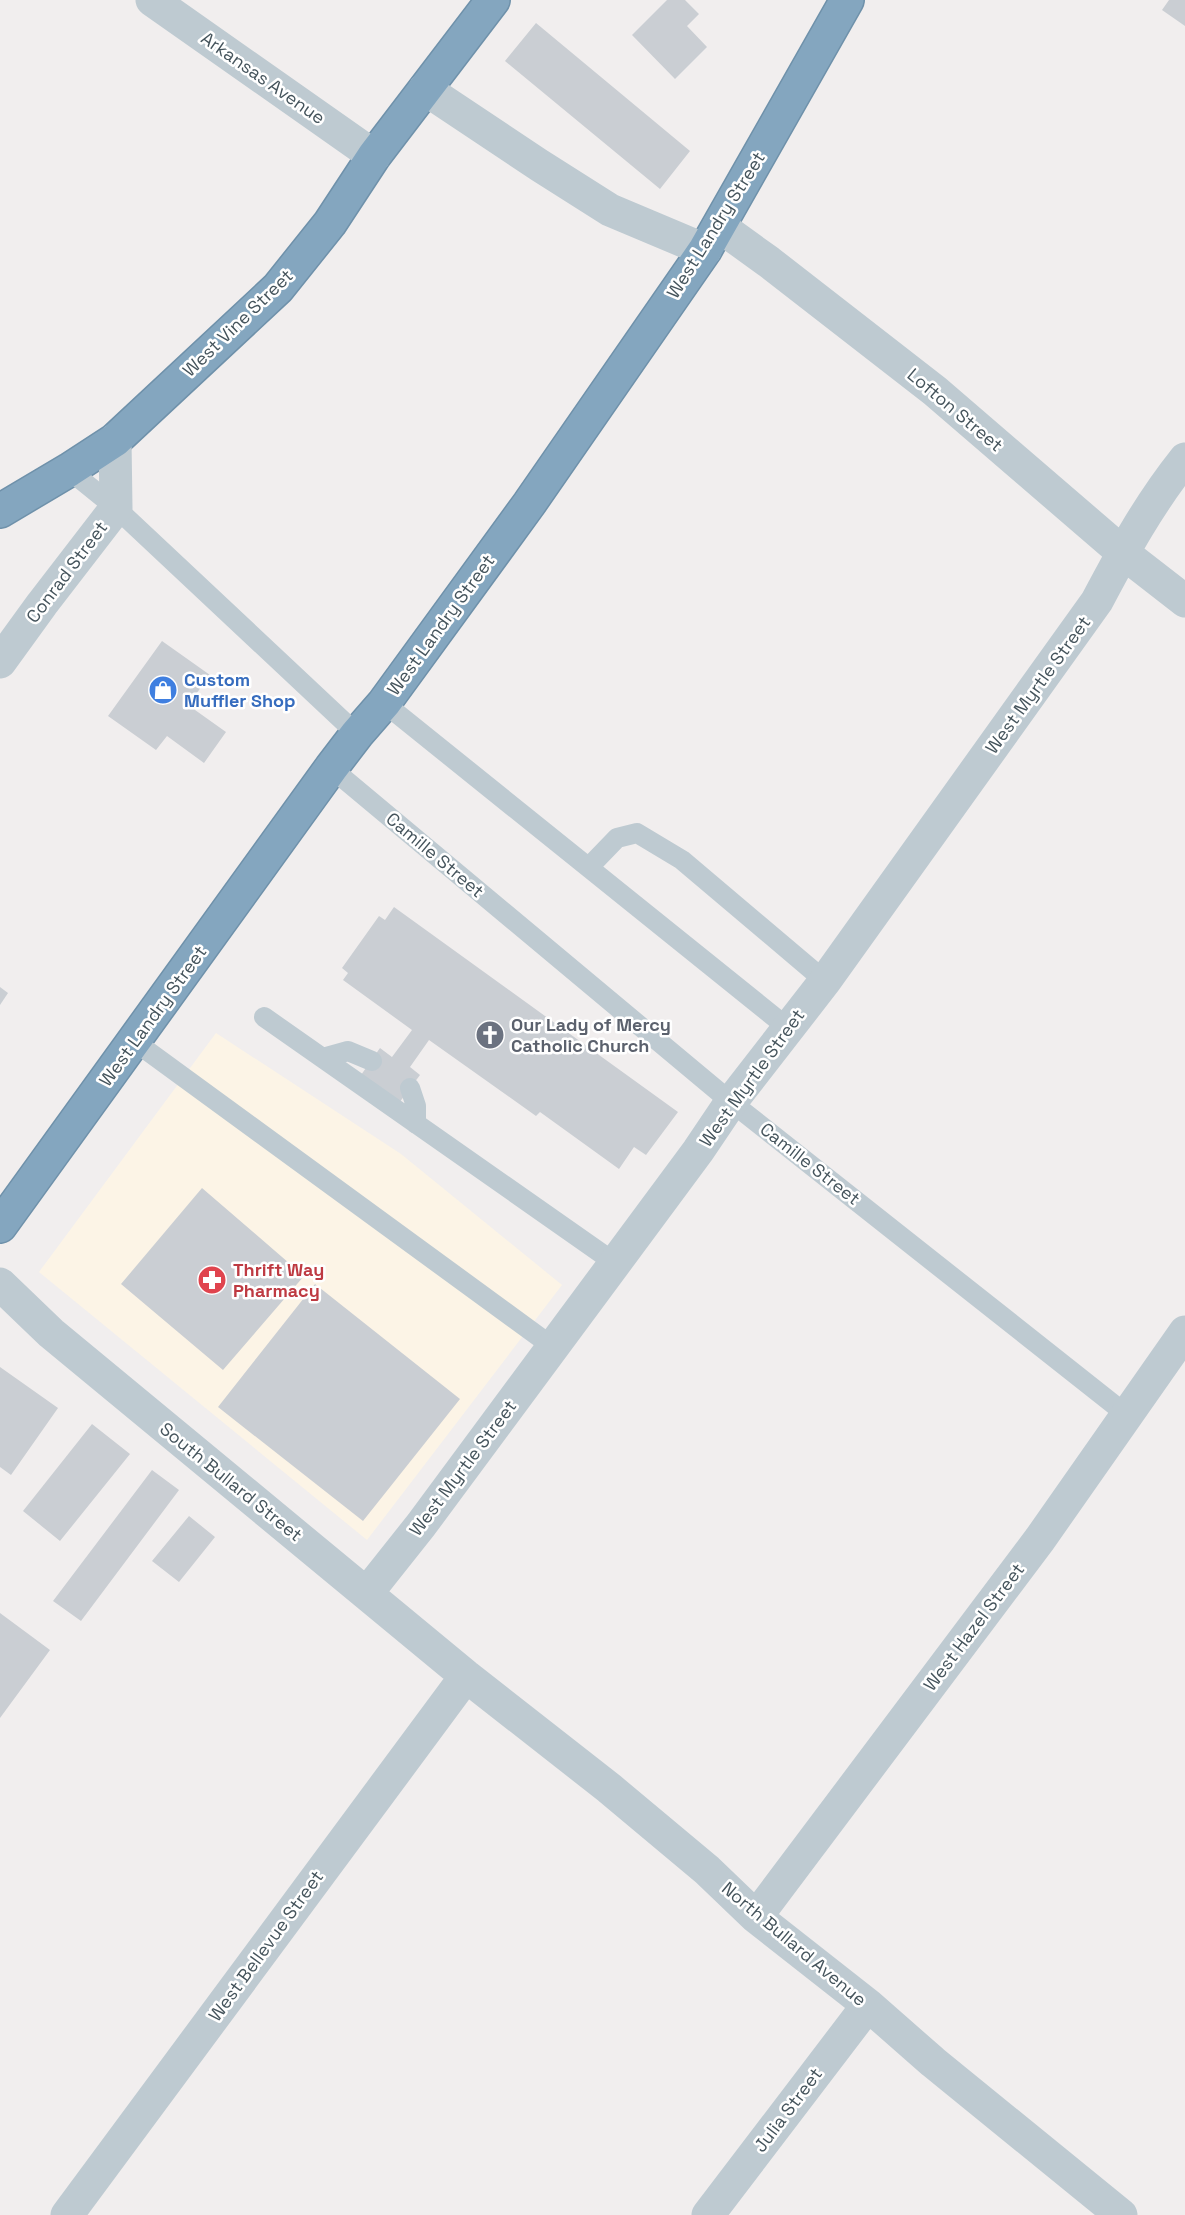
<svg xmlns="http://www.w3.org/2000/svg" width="1185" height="2215" font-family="'Space Grotesk',sans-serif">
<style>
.commercial{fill:#fcf4e6}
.building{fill:#caced3}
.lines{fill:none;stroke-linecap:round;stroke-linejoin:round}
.highway-casing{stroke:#6f91aa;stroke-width:36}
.lane{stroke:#becad1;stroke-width:20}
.street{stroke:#becad1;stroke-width:33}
.highway{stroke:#84a6bf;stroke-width:33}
.labels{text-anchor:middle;stroke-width:5;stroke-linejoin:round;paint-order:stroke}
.street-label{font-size:18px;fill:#45545c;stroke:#fff}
.shop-label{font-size:18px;font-weight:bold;fill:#366cbe;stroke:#fff;text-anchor:start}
.worship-label{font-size:18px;font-weight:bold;fill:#5b616d;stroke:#fff;text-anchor:start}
.health-label{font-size:18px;font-weight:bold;fill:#be3a42;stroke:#fff;text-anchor:start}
</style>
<rect width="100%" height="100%" fill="#f1eeee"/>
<!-- commercial -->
<path class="commercial" d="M216 1033 401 1154 562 1285 367 1540 39 1272Z"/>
<!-- building -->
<path class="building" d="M667 0H685L699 14 687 26 707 47 675 79 632 35Z
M1169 0H1185V26L1162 10Z
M536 23 690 151 660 189 505 61Z
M162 641 210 675 188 705 226 732 204 763 167 736 156 750 108 716Z
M394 907 678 1112 646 1155 634 1147 619 1169 540 1112 536 1116 429 1040 410 1067 420 1075 399 1103 361 1075 380 1048 392 1057 412 1030 343 980 348 973 342 968 379 916 385 920Z
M0 987 8 993 0 1005Z
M202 1188 304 1276 223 1370 121 1284Z
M315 1284 460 1399 363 1521 218 1407Z
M0 1367 58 1408 11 1475 0 1467Z
M92 1424 130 1454 60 1541 23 1511Z
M152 1470 179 1490 81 1621 53 1601Z
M189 1516 215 1537 179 1582 152 1561Z
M0 1613 50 1650 0 1718Z"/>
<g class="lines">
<!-- highway casing -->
<g class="highway-casing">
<path id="highway" d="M0 511 69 470 115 440 278 288 330 223 374 156 493 0
M0 1226 331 768 357 734 384 703 529 504 705 250 847 0"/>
</g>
<!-- lane -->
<path class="lane" d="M69 470 116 508 357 734
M384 703 788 1028
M331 768 731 1102 1127 1415
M589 867 617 838 637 833 682 860 825 981
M264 1017 615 1263
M134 1041 553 1347
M323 1058 348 1051 372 1061
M410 1088 416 1106V1124"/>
<!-- street -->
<path class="street" d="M152 0 374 156
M425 89 539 165 610 210 705 250
M719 226 769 262 935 391 1122 552 1185 601
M0 662 42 604 116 508 115 440
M0 1284 51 1333 466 1676 609 1788 707 1870 756 1917 868 2005 933 2062 1121 2215
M367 1593 421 1525 698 1151 731 1102 825 981 1097 601C1124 550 1149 504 1185 459
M756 1917 1040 1539 1185 1332
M67 2215 466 1676
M708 2215 868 2005"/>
<!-- highway -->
<use href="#highway" class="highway"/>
</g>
<!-- icons -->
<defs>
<g id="shop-disc" transform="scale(1.5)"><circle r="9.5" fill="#3f7fe0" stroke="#fff"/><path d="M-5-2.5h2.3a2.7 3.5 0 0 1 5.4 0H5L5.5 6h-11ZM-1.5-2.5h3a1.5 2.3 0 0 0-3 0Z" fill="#fff"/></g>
<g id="church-disc" transform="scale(1.5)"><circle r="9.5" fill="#6b7280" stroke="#fff"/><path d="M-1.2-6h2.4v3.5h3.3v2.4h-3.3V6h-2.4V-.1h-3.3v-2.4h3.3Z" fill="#fff"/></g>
<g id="pharmacy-disc" transform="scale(1.5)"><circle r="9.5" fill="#e0444e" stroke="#fff"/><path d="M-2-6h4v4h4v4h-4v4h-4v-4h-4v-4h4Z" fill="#fff"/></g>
</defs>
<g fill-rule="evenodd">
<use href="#shop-disc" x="163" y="690"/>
<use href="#church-disc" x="490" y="1035"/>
<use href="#pharmacy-disc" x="212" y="1280"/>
</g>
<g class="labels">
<!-- street labels -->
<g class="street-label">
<text transform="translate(263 78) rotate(35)" y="6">Arkansas Avenue</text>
<text transform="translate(716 225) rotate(-58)" y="6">West Landry Street</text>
<text transform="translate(238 323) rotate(-44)" y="6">West Vine Street</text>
<text transform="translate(955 410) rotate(40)" y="6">Lofton Street</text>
<text transform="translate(67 572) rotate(-53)" y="6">Conrad Street</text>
<text transform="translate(441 625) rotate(-54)" y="6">West Landry Street</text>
<text transform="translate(1038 685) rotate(-54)" y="6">West Myrtle Street</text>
<text transform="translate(435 855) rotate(40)" y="6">Camille Street</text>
<text transform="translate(153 1016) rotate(-54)" y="6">West Landry Street</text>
<text transform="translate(752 1078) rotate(-54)" y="6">West Myrtle Street</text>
<text transform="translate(810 1164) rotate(38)" y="6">Camille Street</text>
<text transform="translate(463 1468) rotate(-53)" y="6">West Myrtle Street</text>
<text transform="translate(231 1482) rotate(39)" y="6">South Bullard Street</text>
<text transform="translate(974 1627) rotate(-53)" y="6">West Hazel Street</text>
<text transform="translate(794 1944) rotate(40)" y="6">North Bullard Avenue</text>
<text transform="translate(266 1946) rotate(-54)" y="6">West Bellevue Street</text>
<text transform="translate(788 2110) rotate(-53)" y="6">Julia Street</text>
</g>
<!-- shop labels -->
<g class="shop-label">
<text x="184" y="686">Custom<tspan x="184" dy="21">Muffler Shop</tspan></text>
</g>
<!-- worship labels -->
<g class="worship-label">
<text x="511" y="1031">Our Lady of Mercy<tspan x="511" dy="21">Catholic Church</tspan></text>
</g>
<!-- health labels -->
<g class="health-label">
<text x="233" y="1276">Thrift Way<tspan x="233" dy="21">Pharmacy</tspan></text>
</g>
</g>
</svg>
